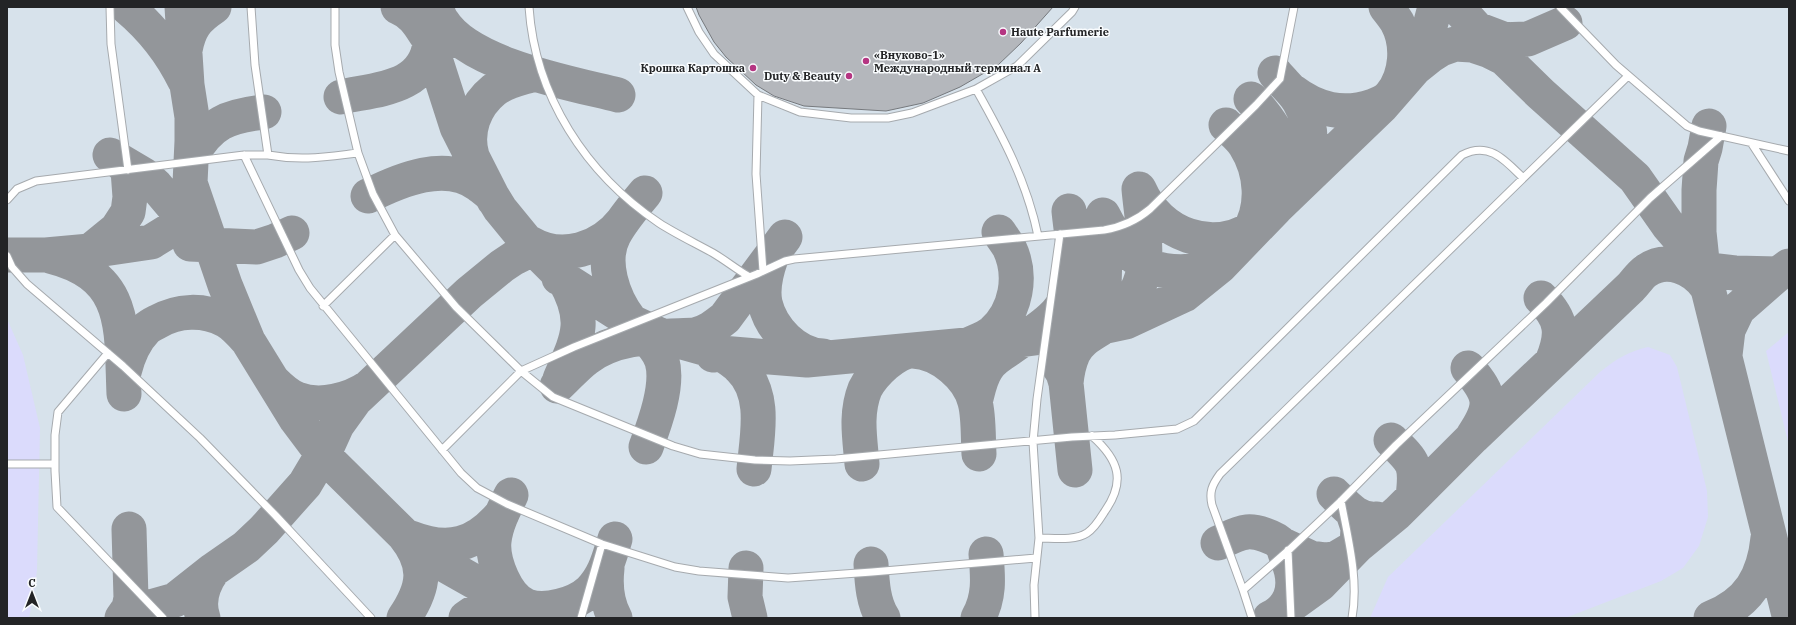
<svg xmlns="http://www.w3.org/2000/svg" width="1796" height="625" font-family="'IBM Plex Serif',serif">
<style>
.built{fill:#d7e2eb}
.green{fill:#dbdbfc}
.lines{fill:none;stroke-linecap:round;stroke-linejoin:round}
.taxiway{stroke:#93969a;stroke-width:35}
.building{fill:#b4b7bc;stroke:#76797d}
.lane-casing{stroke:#a6aaae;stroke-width:9}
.lane{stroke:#fff;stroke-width:7}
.poi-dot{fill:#b53582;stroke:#f9fcfe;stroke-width:1.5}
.labels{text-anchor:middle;stroke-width:3;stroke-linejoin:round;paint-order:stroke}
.poi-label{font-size:11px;font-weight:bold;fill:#232426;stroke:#f9fcfe;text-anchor:start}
</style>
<rect width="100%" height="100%" fill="#eaeff3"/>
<!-- built -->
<path class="built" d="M7 7H1789V618H7Z"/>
<!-- green -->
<path class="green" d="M7 319 23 355 40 428 37 570 34 593 29 618H7Z
M1789 332V446L1766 351Z
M1648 347 1670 355 1677 367 1707 491 1708 517 1699 546 1683 568 1661 581 1565 618H1370L1388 577 1600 372C1615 360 1629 351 1648 347Z"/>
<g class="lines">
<!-- taxiway -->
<path class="taxiway" d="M127 7C152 28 171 52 185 81
M398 7C420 16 423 36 438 50
M433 7 430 43 457 127 492 196 500 209 527 242 564 279 630 321 664 337 721 353 807 360 1020 340 1079 332 1126 322 1184 295 1220 266 1276 208 1381 107 1415 68 1430 56 1441 49 1455 44 1472 45 1490 51 1504 58 1541 94 1635 178 1668 225 1692 253 1704 275 1709 293 1789 615
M436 7C438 12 439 17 442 21 469 65 570 83 618 95
M1457 7 1477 29 1506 40
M1472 41 1528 39 1565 23
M185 50C189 28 196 19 214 7
M1415 68 1424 49 1435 7
M1275 73C1283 83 1293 91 1299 101 1315 129 1314 161 1296 187
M1292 91C1317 110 1343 116 1373 106 1379 104 1387 100 1391 95 1407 75 1409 44 1397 22 1394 17 1390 12 1386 7
M341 97C377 89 425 89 430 43
M1251 99C1282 133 1294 157 1278 203
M1226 125C1232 131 1240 137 1245 145 1262 172 1265 208 1247 235
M192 155C210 123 228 116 264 112
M472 156C465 132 474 106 494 90 504 82 518 79 531 75
M117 159 144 175 156 186 194 231
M190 183 225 285 248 341 296 419 323 455 404 535 445 565 514 604 526 606 550 618
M1139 189C1159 235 1212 255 1256 226
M645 193C634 206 622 220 614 235 600 261 613 298 630 320 640 334 657 344 662 361 669 385 655 423 646 447
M368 196C400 180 446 160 479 185 484 189 491 193 494 200
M1103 215C1129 268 1163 281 1220 266
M530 243C562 262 601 249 623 221
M190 244 257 247 275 241 292 233
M90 251 117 229 128 212 130 197 128 170 117 159 110 155
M7 255H46L90 251 151 242 172 229 183 217 187 207 190 183 192 141V117L187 85 182 7
M50 256C129 276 121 328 124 394
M771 258C766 272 762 288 765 303 771 329 796 355 823 356
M1683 267 1735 273 1778 274 1789 266
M1703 270 1699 232V190L1701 161 1705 148 1709 126
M559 278 564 279C588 321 578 338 560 379
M1541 298C1562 319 1564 333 1552 362
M1059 334 1075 324 1089 311 1104 288 1105 253 1103 216
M968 345C976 341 986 338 993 332 1016 311 1023 276 1009 247 1006 242 1002 237 999 232
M713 355 721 353C727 358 735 362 740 368 767 394 757 436 754 469
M1725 355 1728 330 1738 309 1778 274
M1056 362 1063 373 1066 383 1075 470
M1468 368C1492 396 1493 406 1473 436
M124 372C128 356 134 341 146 329 149 326 153 324 157 322 178 310 203 309 225 320 234 325 241 333 248 341
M273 381C280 388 287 395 297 399 320 408 350 400 369 387
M1066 383C1067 373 1069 363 1073 354 1079 340 1093 334 1105 326 1123 314 1136 298 1142 277 1149 254 1141 213 1139 189
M557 386C567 377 576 366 587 358 618 335 658 337 695 335 707 332 715 326 725 318L785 237
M975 402C978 391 980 378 987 368 992 360 1000 355 1008 350 1038 328 1070 315 1074 272 1075 252 1071 231 1069 211
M1391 440C1414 462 1417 464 1413 497
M862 464C860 439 855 414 865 389 872 375 896 350 913 351 940 352 969 377 975 402 979 416 978 439 979 454
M1334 494C1346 506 1358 521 1377 519
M511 495C504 509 496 524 494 541 492 561 506 598 527 606 545 613 576 604 590 591 605 576 609 558 615 539
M411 538C449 553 476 545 502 514
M1218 543C1227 539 1237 533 1247 532 1256 531 1275 537 1281 544 1284 547 1285 554 1287 558 1297 581 1295 606 1270 618
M1281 544 1311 558 1326 560 1335 559 1357 546 1397 513 1473 437 1631 287C1636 282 1640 275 1646 271 1667 256 1694 268 1707 287
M871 564C872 582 873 603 883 618
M607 568C605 586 606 602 615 618
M746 568 745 597 750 618
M1280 613 1320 584 1357 546 1358 528 1353 513
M122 618 129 608 131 598 129 529
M131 618 143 609 175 600 213 570 246 547 264 530 305 484 327 447 337 425 355 400 469 293 502 266 514 258 524 253 538 251 552 252
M203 618C197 601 203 584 213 570
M404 618C425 587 428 565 404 535
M466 618C481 606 496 604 514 604L520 611
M978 618C990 597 988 577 986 554
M1711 618C1749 603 1764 577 1768 538"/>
</g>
<!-- building -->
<path class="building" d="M696 7H1053L1021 43 998 65 960 87 923 103 886 111 804 106 774 96 756 85 726 57 714 42 699 15Z"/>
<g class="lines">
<!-- lane casing -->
<g class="lane-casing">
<path id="lane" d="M110 7 111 44 128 170
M335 7V45L339 72 358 153 373 194 395 235 456 307 521 371 553 397 673 446 700 454 755 460 790 461 836 459 1072 437 1115 435 1177 429 1194 421 1462 155C1489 141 1505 160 1523 178
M529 7C535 96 586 174 659 223 676 234 695 243 713 253 725 260 736 269 748 276
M687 7 699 32 714 54 758 95 800 112 851 118H888L912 113 976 89 1017 66 1072 12 1075 7
M1560 7 1616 65 1687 126 1699 131 1789 151
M1628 76 1220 474C1212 485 1209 492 1212 505L1243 590 1290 549 1341 501 1396 445 1546 303 1650 198 1721 136
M976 89C1003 137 1027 182 1038 236
M758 95 756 174 763 271
M1752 144 1789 201
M244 155 299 270 310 288 461 473 477 488 507 504 602 544 675 567 699 571 788 578 872 572 1036 558
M268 155C302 161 324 157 358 153
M7 200 17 189 36 181 244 155H268L255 65 251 7
M7 256 12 267 27 284 123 366 200 438 276 516 371 618
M323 306 395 235
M108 353 58 412 55 435V471L57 507 163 618
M442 450 521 371 574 347 757 274 785 261 794 259 1104 230C1122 227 1136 221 1150 209L1256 105 1280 79 1294 7
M7 464H55
M1341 501C1348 539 1359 579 1352 618
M1039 538C1053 538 1075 541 1087 533 1095 528 1100 519 1105 511 1126 481 1119 460 1092 436
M1288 550 1291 618
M1243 590 1252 618
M581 618 602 544
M1035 618 1034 585 1039 538 1033 442 1037 399 1060 234"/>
</g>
<!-- lane -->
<use href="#lane" class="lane"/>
</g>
<!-- markers -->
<g class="poi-dot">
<circle cx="1003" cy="32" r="4"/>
<circle cx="866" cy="61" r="4"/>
<circle cx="753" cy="68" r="4"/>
<circle cx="849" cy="76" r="4"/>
</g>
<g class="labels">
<!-- poi labels -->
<g class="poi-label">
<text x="1011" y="36">Haute Parfumerie</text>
<text x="874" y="59">«Внуково-1»<tspan x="874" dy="13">Международный терминал А</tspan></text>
<text x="745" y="72" text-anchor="end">Крошка Картошка</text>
<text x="841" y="80" text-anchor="end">Duty &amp; Beauty</text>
</g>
</g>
<!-- border -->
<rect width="1796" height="625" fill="none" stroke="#232426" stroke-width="16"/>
<!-- north arrow -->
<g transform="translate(32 593)" stroke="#f9fcfe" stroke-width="3" paint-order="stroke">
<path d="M0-3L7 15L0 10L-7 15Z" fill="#232426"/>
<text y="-6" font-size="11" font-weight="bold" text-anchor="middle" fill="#232426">С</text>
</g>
</svg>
